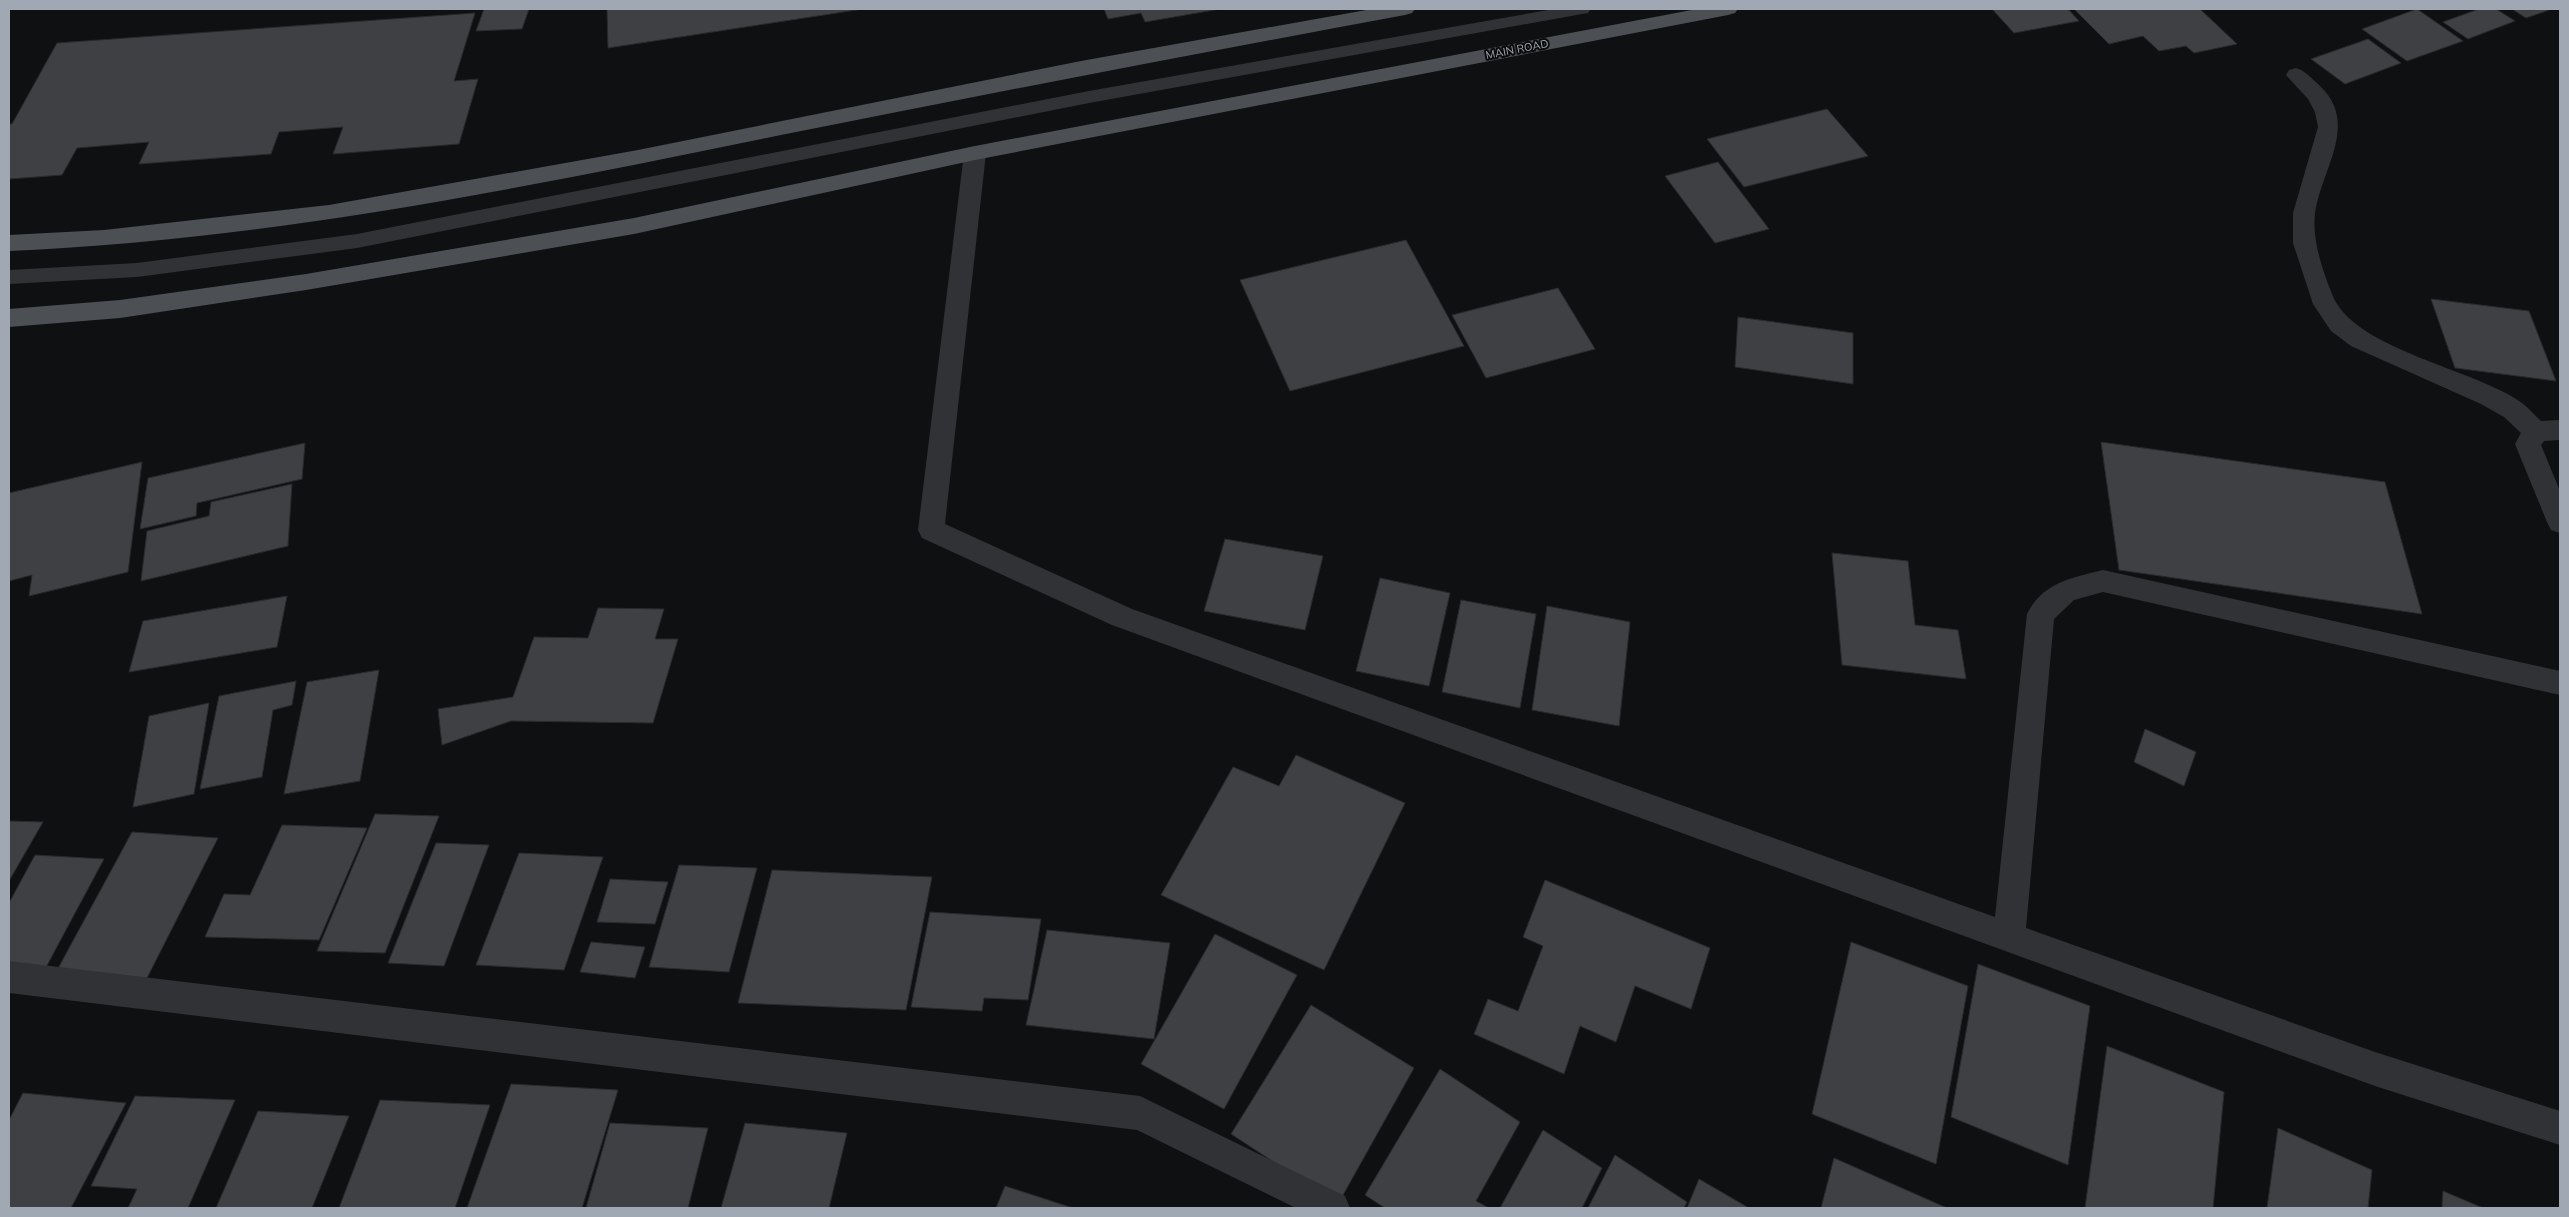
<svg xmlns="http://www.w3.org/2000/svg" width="2569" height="1217" font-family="Mulish,sans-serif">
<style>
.building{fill:#3e4044;stroke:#292a2d}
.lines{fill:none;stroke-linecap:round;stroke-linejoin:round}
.service{fill:#303236;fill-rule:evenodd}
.minor{fill:#303236;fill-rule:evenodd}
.primary{fill:#4c5055;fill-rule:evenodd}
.labels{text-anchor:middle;stroke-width:4;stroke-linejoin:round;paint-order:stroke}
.far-street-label{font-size:11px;fill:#a0a9b3;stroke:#0b0b0c}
</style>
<rect width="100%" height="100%" fill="#0f1011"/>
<!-- building -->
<path class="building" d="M484 9H529L522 29 476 31Z
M607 9H863L608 48Z
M1104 9H1220L1145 22 1141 13 1108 19Z
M1992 9H2068L2079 21 2014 33Z
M2074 9H2200L2237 44 2194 53 2186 46 2159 51 2143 36 2109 44Z
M2417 9 2463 41 2407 61 2362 29Z
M2479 9H2496L2515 21 2468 39 2443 22Z
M2512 9H2552L2526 18Z
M475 13 454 81 478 79 459 144 333 154 343 127 279 132 271 154 139 164 149 142 77 148 62 175 9 179V124H12L57 43Z
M2368 39 2401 63 2345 84 2311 59Z
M1827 109 1868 156 1744 187 1707 139Z
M1718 162 1769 229 1715 243 1665 176Z
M1406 240 1464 346 1290 391 1240 280Z
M1558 288 1595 349 1486 378 1452 315Z
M2431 299 2529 311 2556 381 2455 368Z
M1738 317 1853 333V384L1735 367Z
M2101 442 2385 482 2422 614 2119 570Z
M305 443 302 479 197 503 196 516 140 529 148 478Z
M142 462 128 572 29 596 32 575 9 581V493Z
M292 484 288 546 141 581 147 531 209 516 211 502Z
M1225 539 1323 556 1305 630 1204 611Z
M1832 553 1908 561 1915 625 1958 630 1966 679 1842 665Z
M1380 578 1450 593 1429 686 1356 671Z
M287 596 277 647 129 672 143 621Z
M1461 600 1536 614 1520 708 1442 692Z
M1547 606 1630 622 1619 726 1532 710Z
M598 608 664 609 655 639H678L653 723 511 721 442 745 438 709 513 697 534 637 588 638Z
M379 670 360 781 284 794 307 682Z
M296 681 292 705 273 710 262 777 200 789 219 696Z
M209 703 194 794 133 807 149 716Z
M2145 729 2196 752 2184 786 2134 762Z
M1296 755 1405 803 1324 970 1161 895 1233 767 1279 786Z
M375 814 439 816 385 953 317 951Z
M9 821 43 822 9 881Z
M282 825 367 828 319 940 205 937 224 894 250 895Z
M132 832 218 838 147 978 55 974Z
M436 843 489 845 444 966 388 963Z
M519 853 603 857 564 970 476 965Z
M35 855 104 859 44 971 9 970V903Z
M679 865 757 868 729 972 649 967Z
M772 870 932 877 906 1010 738 1003Z
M610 879 668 882 655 924 597 922Z
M1545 880 1710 948 1691 1009 1635 986 1616 1042 1580 1026 1564 1074 1474 1034 1488 999 1518 1011 1543 946 1523 937Z
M930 912 1041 919 1028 1000 984 998 982 1011 911 1007Z
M1047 930 1170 943 1154 1039 1026 1025Z
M1215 934 1297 975 1224 1109 1141 1064Z
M591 942 645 947 635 978 580 972Z
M1851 942 1968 986 1936 1164 1812 1114Z
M1978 964 2090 1006 2068 1165 1951 1117Z
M1311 1005 1414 1068 1338 1204 1231 1134Z
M2107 1046 2224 1092 2213 1208H2085Z
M1440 1069 1520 1122 1476 1201 1489 1208H1385L1365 1195Z
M511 1084 618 1090 582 1208H467Z
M23 1093 126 1103 71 1208H9V1120Z
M135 1096 235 1100 188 1208H128L137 1189 91 1186Z
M380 1100 490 1105 455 1208H339Z
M258 1111 349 1116 312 1208H216Z
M610 1123 708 1128 688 1208H586Z
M745 1123 847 1133 829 1208H721Z
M2278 1128 2372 1170 2368 1208H2267Z
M1543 1130 1602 1168 1582 1208H1500Z
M1615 1155 1687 1202 1684 1208H1588Z
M1834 1158 1947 1208H1821Z
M1699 1179 1749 1208H1687Z
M1005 1186 1073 1208H996Z
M2443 1191 2483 1208H2442Z"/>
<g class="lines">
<!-- service -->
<path class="service" d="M1554 9H1591L1588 13 1582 14 1089 103 357 248 137 277 9 284V270L137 263 357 234 1089 91Z"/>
<!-- minor -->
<path class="minor" d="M2296 68C2306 71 2312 79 2320 86 2360 124 2321 170 2315 213 2312 240 2322 269 2332 294 2353 350 2474 368 2522 403 2529 408 2535 416 2541 421L2560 420V440L2544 441 2541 445 2560 491V533L2551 530 2547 522 2515 444 2521 433 2504 417 2481 404 2351 346 2331 331 2313 304 2293 243V213L2318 127 2315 112 2308 99 2286 75 2289 70Z
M975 146 983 148 986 153 945 524 1132 609 1995 917 2027 614C2043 582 2072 578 2103 570L2560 671V695L2103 592 2074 600 2054 619 2026 928 2375 1052 2560 1111V1145L2375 1086 1112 625 922 538 918 530 964 153 967 148Z
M9 961 1140 1096 1345 1196 1350 1208H1296L1137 1130 9 993Z"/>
<!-- primary -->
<path class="primary" d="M1372 9H1415L1412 13 1405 15C1195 54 985 94 776 136 522 188 268 240 9 251V235L104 230 329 205 638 150 1081 61Z
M1697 9H1738L1735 13 1728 15 975 160 634 234 306 290 120 318 9 327V309L120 300 306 274 634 218 975 146Z"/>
</g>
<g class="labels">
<!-- far-street labels -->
<g class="far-street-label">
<text transform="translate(1517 49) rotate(-11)" y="4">MAIN ROAD</text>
</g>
</g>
<!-- border -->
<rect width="2569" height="1217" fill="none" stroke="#a0a9b3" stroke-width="20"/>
</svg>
